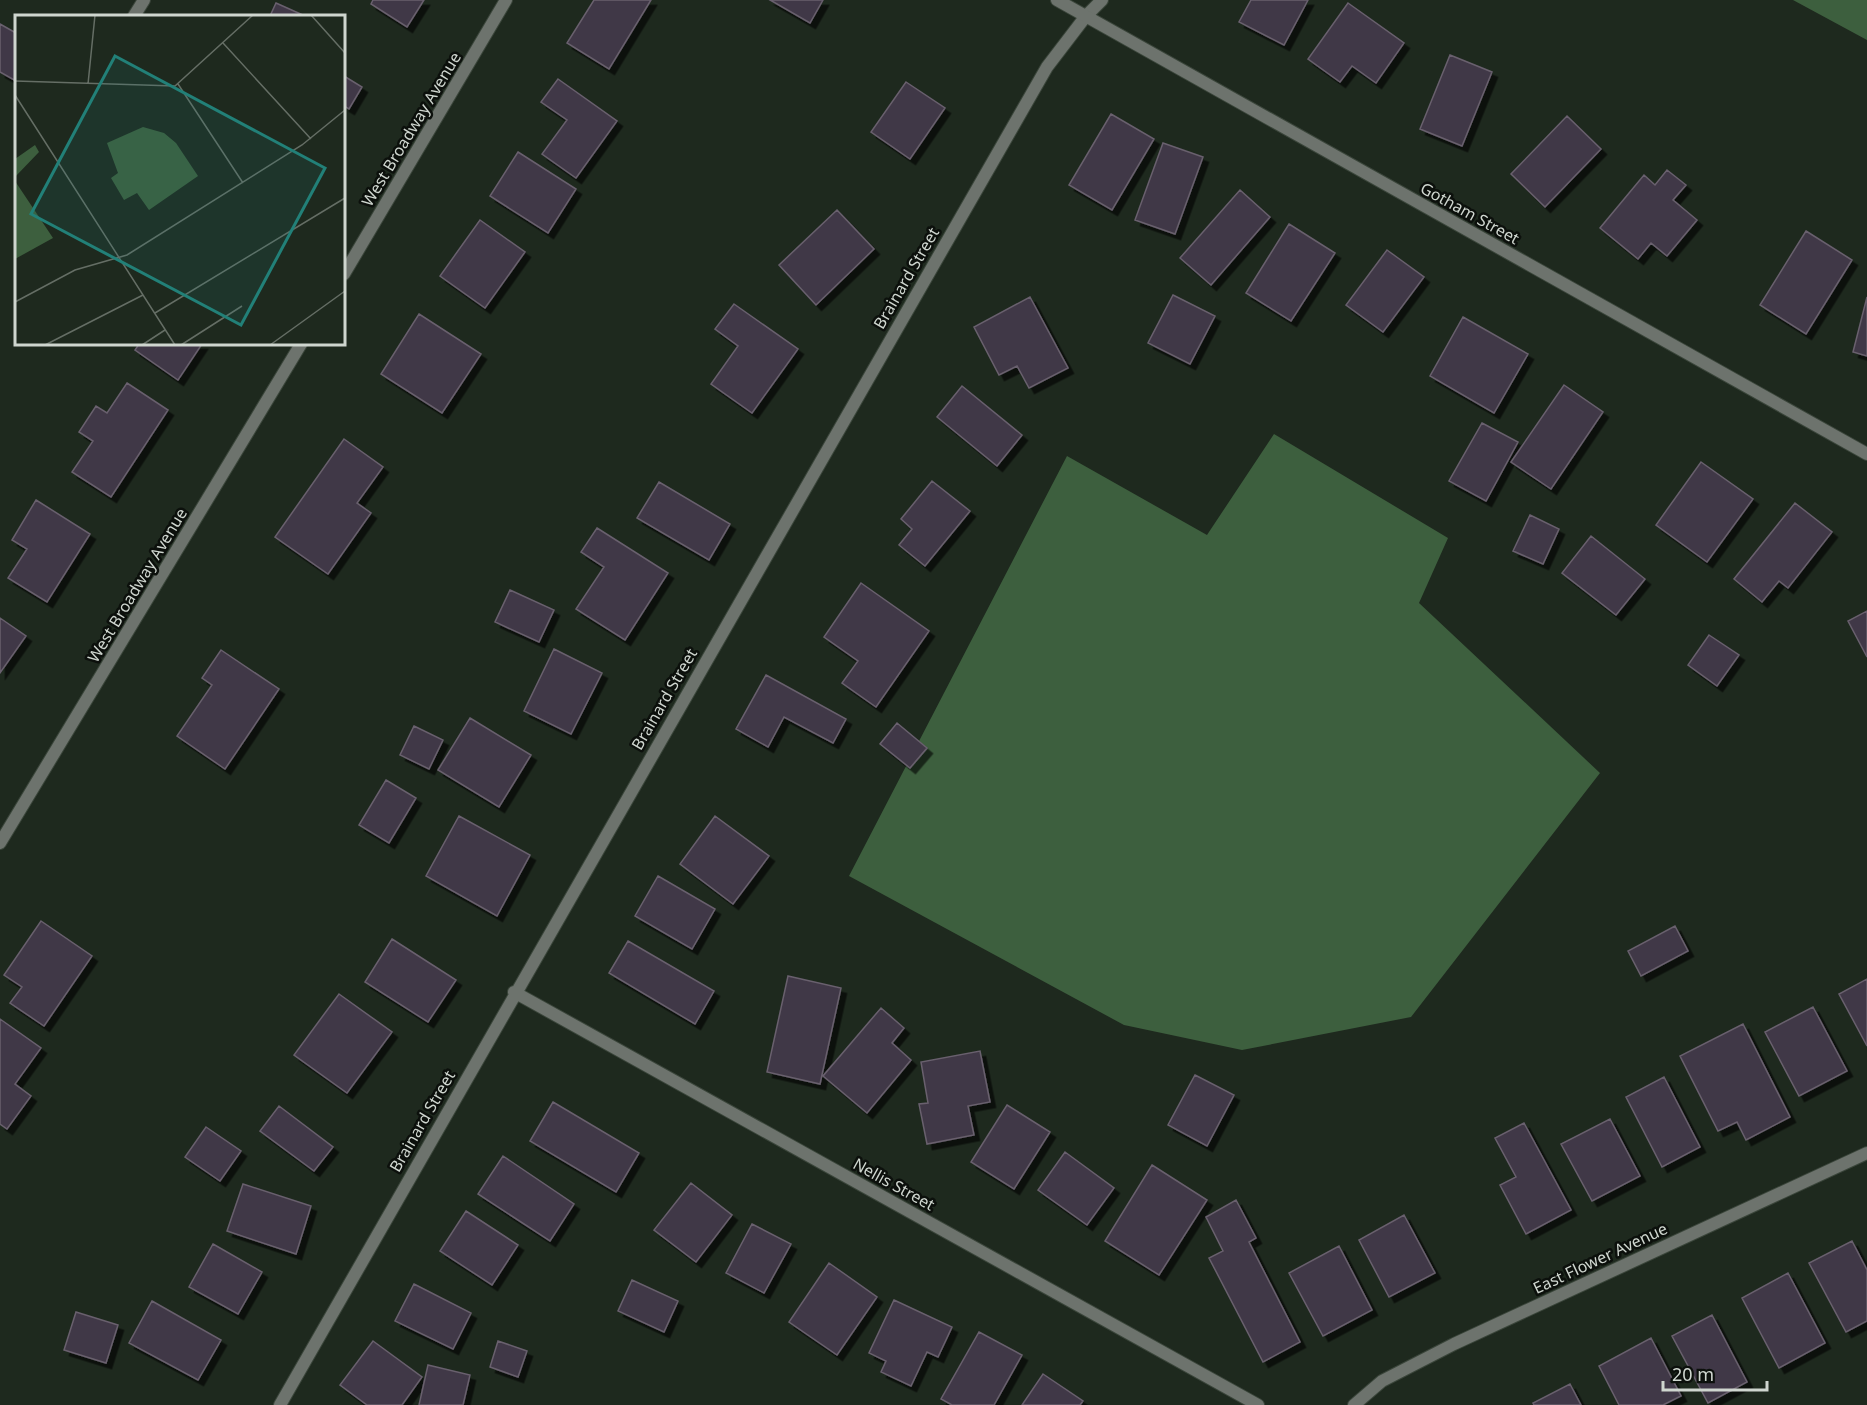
<svg xmlns="http://www.w3.org/2000/svg" width="1867" height="1405" font-family="'Noto Sans',sans-serif">
<style>
.forest{fill:#3d5f3e}
.building{fill:#413946;stroke:#69606e;stroke-width:1.5;filter:url(#shadow)}
.lines{fill:none;stroke-linecap:round;stroke-linejoin:round}
.minor-casing{stroke:#3a453a;stroke-width:14}
.tertiary-casing{stroke:#3a453a;stroke-width:14}
.minor{stroke:#6d736d;stroke-width:12}
.tertiary{stroke:#6d736d;stroke-width:12}
.labels{text-anchor:middle;stroke-width:5;stroke-linejoin:round;paint-order:stroke}
.street-label{font-size:16px;fill:#cfd6cf;stroke:#0c100c}
.inset-road{fill:none;stroke:#656e65;stroke-width:1.5}
.view{fill:#228078;fill-opacity:0.15;stroke:#228078;stroke-width:3}
.inset-edge{fill:none;stroke:#cfd6cf;stroke-width:3}
</style>
<defs>
<filter id="shadow"><feDropShadow dx="5.5" dy="5.5" stdDeviation="0" flood-color="#0009"/></filter>
</defs>
<rect width="100%" height="100%" fill="#1e291e"/>
<!-- forest -->
<path class="forest" d="M1793 0H1867V40Z
M1274 434 1448 538 1419 603 1600 773 1411 1017 1242 1050 1124 1025 849 876 1067 456 1207 535Z"/>
<!-- building -->
<path class="building" d="M373 0H424L407 27 371 4Z
M594 0H651L609 69 567 43Z
M770 0H823L810 23Z
M1251 0H1308L1284 45 1239 22Z
M276 3 305 16H270Z
M1348 3 1404 43 1376 83 1352 66 1340 82 1308 59Z
M0 24 16 33V81L0 72Z
M1450 55 1492 72 1462 146 1420 129Z
M344 76 362 87 349 109 344 106Z
M558 79 617 121 576 178 542 154 567 120 541 102Z
M906 82 945 108 910 159 871 132Z
M1111 114 1154 139 1112 210 1069 185Z
M1567 116 1601 149 1545 207 1511 174Z
M1163 143 1203 157 1175 234 1135 220Z
M518 152 576 189 548 233 490 196Z
M1667 170 1686 185 1673 200 1697 220 1667 256 1651 243 1638 259 1600 228 1644 175 1655 185Z
M1240 190 1270 217 1211 285 1180 258Z
M837 210 874 249 816 305 779 265Z
M480 220 525 252 485 308 440 276Z
M1289 224 1335 253 1291 321 1246 293Z
M1806 231 1852 260 1806 334 1760 305Z
M1387 250 1424 277 1383 332 1346 305Z
M1173 295 1215 316 1190 364 1148 343Z
M1030 297 1068 368 1029 388 1017 366 999 375 974 327Z
M1867 297V356L1853 352Z
M734 304 798 349 752 413 711 384 738 346 715 329Z
M419 314 481 354 442 413 381 374Z
M1463 317 1528 354 1494 413 1430 376Z
M139 344H202L178 380 135 350Z
M127 383 168 410 111 497 72 472 93 441 79 432 96 406 107 413Z
M1564 385 1603 412 1551 489 1511 462Z
M962 386 1022 435 997 466 937 417Z
M1482 423 1518 442 1486 501 1449 481Z
M344 439 383 467 357 503 371 513 328 574 275 537Z
M1701 462 1753 499 1707 562 1656 525Z
M932 481 970 511 925 566 899 545 912 529 901 519Z
M659 482 730 524 709 560 637 518Z
M36 500 90 534 47 602 8 578 27 549 12 540Z
M1795 503 1832 532 1788 588 1779 581 1762 602 1734 579Z
M1530 515 1559 529 1543 564 1513 551Z
M597 528 668 573 625 640 576 609 604 567 581 552Z
M1591 536 1645 579 1616 615 1562 573Z
M861 583 929 631 876 707 842 683 858 661 824 637Z
M510 590 554 610 539 642 495 622Z
M1867 611V657L1848 621Z
M0 618 26 636 0 673Z
M1709 635 1739 655 1717 686 1688 665Z
M554 649 602 673 571 734 524 711Z
M221 650 279 689 225 769 177 736 212 685 202 678Z
M766 675 846 719 833 743 784 717 768 747 736 729Z
M470 718 531 755 499 807 438 770Z
M897 723 927 748 910 768 880 744Z
M414 726 443 740 429 769 400 755Z
M386 780 416 798 389 843 359 825Z
M459 816 530 855 497 916 426 876Z
M715 816 769 856 733 904 680 864Z
M658 876 715 909 692 949 635 916Z
M41 921 92 956 44 1026 10 1003 22 987 4 975Z
M1675 926 1688 951 1641 976 1628 951Z
M392 939 456 980 428 1022 365 982Z
M628 941 714 991 695 1024 609 973Z
M788 976 841 988 820 1084 767 1072Z
M1867 979V1046L1839 994Z
M339 994 392 1032 347 1093 294 1055Z
M1813 1007 1847 1071 1799 1096 1765 1032Z
M881 1008 904 1028 892 1043 911 1060 867 1113 823 1076Z
M0 1019 41 1048 15 1084 31 1096 7 1129 0 1124Z
M1743 1024 1790 1117 1746 1140 1737 1122 1718 1131 1680 1056Z
M980 1051 990 1102 968 1106 974 1135 927 1144 919 1104 928 1103 921 1062Z
M1195 1075 1234 1095 1207 1146 1168 1125Z
M1664 1077 1700 1147 1662 1167 1626 1097Z
M553 1102 639 1153 616 1192 530 1141Z
M1007 1105 1050 1132 1014 1189 971 1162Z
M279 1106 333 1147 314 1171 260 1131Z
M1610 1119 1640 1176 1592 1201 1561 1144Z
M1524 1123 1571 1210 1526 1234 1500 1185 1516 1177 1495 1138Z
M206 1127 241 1151 220 1181 185 1157Z
M1065 1152 1114 1188 1087 1225 1038 1190Z
M503 1156 574 1204 550 1241 478 1194Z
M1152 1165 1207 1200 1159 1275 1105 1241Z
M691 1183 732 1215 696 1262 654 1230Z
M243 1184 311 1206 296 1254 227 1231Z
M1236 1200 1256 1238 1249 1242 1300 1342 1263 1362 1209 1258 1223 1251 1206 1217Z
M466 1211 518 1245 492 1285 440 1251Z
M1404 1215 1435 1273 1389 1297 1359 1240Z
M752 1224 791 1244 764 1293 726 1273Z
M1852 1241 1867 1270V1321L1846 1332 1809 1263Z
M213 1244 262 1272 238 1314 189 1287Z
M1339 1246 1372 1310 1323 1336 1289 1273Z
M829 1263 877 1297 837 1355 789 1322Z
M1788 1273 1825 1343 1779 1368 1742 1298Z
M632 1280 678 1301 664 1332 618 1311Z
M414 1284 471 1313 453 1349 395 1321Z
M894 1300 952 1327 938 1357 927 1352 911 1386 881 1372 886 1361 869 1353Z
M152 1301 221 1340 198 1380 129 1343Z
M76 1312 118 1325 106 1363 64 1350Z
M1712 1315 1747 1382 1708 1403 1672 1336Z
M979 1332 1022 1355 994 1405H952L941 1399Z
M1651 1338 1681 1396 1663 1405H1619L1599 1366Z
M373 1341 422 1377 402 1405H367L340 1385Z
M498 1341 527 1351 518 1377 490 1367Z
M428 1365 470 1375 463 1405H419Z
M1043 1374 1083 1401 1080 1405H1022Z
M1570 1384 1581 1405H1534L1533 1403Z"/>
<g class="lines">
<!-- minor casing -->
<g class="minor-casing">
<path id="minor" d="M134 16 144 0
M344 274 506 0
M0 843 301 344
M514 992 1258 1405
M280 1405 1047 67 1086 16 1102 0
M1354 1405 1382 1381 1454 1344 1867 1153"/>
</g>
<!-- tertiary casing -->
<g class="tertiary-casing">
<path id="tertiary" d="M1057 0 1867 454"/>
</g>
<!-- minor -->
<use href="#minor" class="minor"/>
<!-- tertiary -->
<use href="#tertiary" class="tertiary"/>
</g>
<g class="labels">
<!-- street labels -->
<g class="street-label">
<text transform="translate(411 129) rotate(-59)" y="6">West Broadway Avenue</text>
<text transform="translate(1470 213) rotate(29)" y="6">Gotham Street</text>
<text transform="translate(906 278) rotate(-60)" y="6">Brainard Street</text>
<text transform="translate(137 585) rotate(-59)" y="6">West Broadway Avenue</text>
<text transform="translate(664 699) rotate(-60)" y="6">Brainard Street</text>
<text transform="translate(422 1121) rotate(-60)" y="6">Brainard Street</text>
<text transform="translate(894 1184) rotate(29)" y="6">Nellis Street</text>
<text transform="translate(1600 1258) rotate(-25)" y="6">East Flower Avenue</text>
</g>
</g>
<!-- overview -->
<g transform="translate(15 15)">
<rect width="330" height="330" fill="#1e291e"/>
<path d="M128 112 149 118 161 128 183 161 134 195 122 178 109 185 96 163 103 158 92 128ZM20 130 24 137 0 162V144ZM0 166 38 223 0 244Z" fill="#3d5f3e"/>
<path class="inset-road" d="M296 0 330 38M208 28 296 124M0 66 160 71 238 0M73 69 80 0M163 69 228 168M0 80 160 330M0 287 60 255 112 240 287 130 330 95M140 298 330 183M30 330 128 280M127 330 150 315M166 330 227 291M255 330 330 276"/>
<path class="view" d="M100 41 310 153 226 310 16 199Z"/>
<rect width="330" height="330" class="inset-edge"/>
</g>
<!-- scale -->
<path d="M1663 1381v9h104v-9" fill="none" stroke="#cfd6cf" stroke-width="3"/>
<text x="1672" y="1381" font-size="18" fill="#cfd6cf" stroke="#0c100c" stroke-width="4.5" paint-order="stroke">20 m</text>
</svg>
